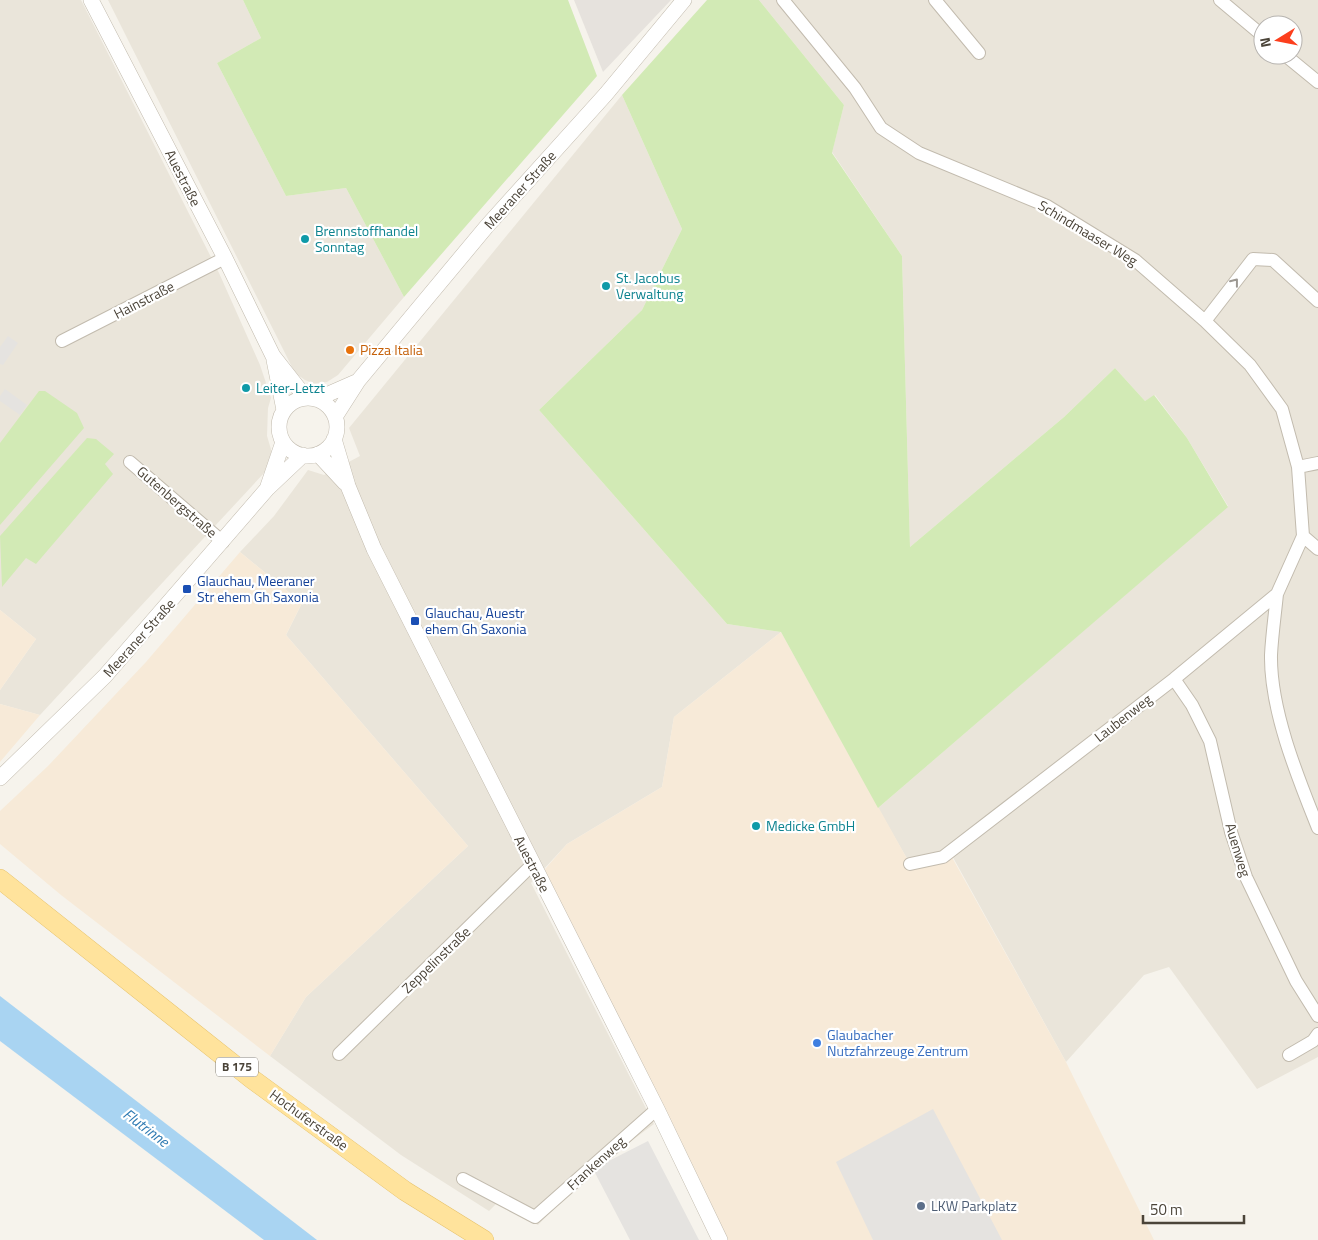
<svg xmlns="http://www.w3.org/2000/svg" width="1318" height="1240" font-family="'Titillium Web',sans-serif">
<style>
.residential{fill:#eae5da;fill-rule:evenodd}
.commercial{fill:#f7ead8}
.industrial{fill:#e6e2dd}
.green{fill:#d2eab5}
.parking{fill:#e5e3e0}
.water{fill:#a9d4f2}
.lines{fill:none;stroke-linecap:round;stroke-linejoin:round}
.minor-casing{stroke:#c2bbae;stroke-width:14}
.tertiary-casing{stroke:#c2bbae;stroke-width:16}
.primary-casing{stroke:#e6c16a;stroke-width:20}
.minor{stroke:#fff;stroke-width:12}
.tertiary{stroke:#fff;stroke-width:15}
.primary{stroke:#ffe39c;stroke-width:19}
.oneway{stroke:#9c9892}
.culture-dot{fill:#0f9aa8;stroke:#fff;stroke-width:2}
.food-dot{fill:#e8710a;stroke:#fff;stroke-width:2}
.transit-dot{fill:#1a4fb4;stroke:#fff;stroke-width:2}
.shop-dot{fill:#3f7fe0;stroke:#fff;stroke-width:2}
.service-dot{fill:#5c6f8a;stroke:#fff;stroke-width:2}
.labels{text-anchor:middle;stroke-width:4.5;stroke-linejoin:round;paint-order:stroke}
.shield{fill:#fff;stroke:#817c74;stroke-width:1}
.shield-label{font-size:12px;font-weight:bold;fill:#4b4439}
.street-label{font-size:14px;fill:#4b4439;stroke:#fff}
.culture-label{font-size:14px;fill:#0d838f;stroke:#fff;text-anchor:start}
.food-label{font-size:14px;fill:#c56008;stroke:#fff;text-anchor:start}
.transit-label{font-size:14px;fill:#164399;stroke:#fff;text-anchor:start}
.shop-label{font-size:14px;fill:#366cbe;stroke:#fff;text-anchor:start}
.service-label{font-size:14px;fill:#4e5e75;stroke:#fff;text-anchor:start}
.water-label{font-size:15px;font-style:italic;fill:#2e7ab2;stroke:#fff}
</style>
<rect width="100%" height="100%" fill="#f6f3ec"/>
<!-- residential -->
<path class="residential" d="M0 0H81L219 273 260 365 271 398 268 408 267 436 273 456 264 473 40 715 0 704V690L36 639 0 610Z
M108 0H243L261 38 217 63 286 196 346 188 404 297 338 375 327 382 315 384 305 380 295 373Z
M759 0H1318V1057L1257 1089 1169 967 1144 975 1066 1062 950 852 910 864 878 808 1228 506 1187 438 1155 395 1145 401 1115 368 1064 417 910 547 902 256 832 152 844 105ZM1263 25H1293V55H1263Z
M622 95 682 229 642 310 539 410 727 624 781 632 674 717 662 787 567 844 531 883 654 1124 591 1171 538 1225 496 1204 489 1211 401 1155 270 1056 306 997 468 846 286 635 302 603 240 552 274 516 308 470 324 475 360 456 349 428Z"/>
<!-- commercial -->
<path class="commercial" d="M240 552 302 603 286 635 468 846 306 997 270 1056 61 895 0 844V811L48 766 146 662Z
M0 610 36 639 0 690Z
M781 632 910 864 949 852 1066 1062 1154 1240H727L538 877 567 844 662 787 674 717Z
M0 704 40 715 0 762Z"/>
<!-- industrial -->
<path class="industrial" d="M574 0H671L603 72Z"/>
<!-- green -->
<path class="green" d="M243 0H568L597 76 404 297 346 188 286 196 217 63 261 38Z
M707 0H759L844 105 832 153 902 256 910 547 1064 417 1115 368 1145 401 1154 395 1187 438 1228 507 878 808 781 632 727 624 539 410 642 310 682 229 622 95Z
M39 391H45L77 413 84 428 0 525V443Z
M87 438 96 439 114 454 105 464 113 474 36 564 26 558 2 587 0 536Z"/>
<!-- parking -->
<path class="parking" d="M8 336 18 343 3 365 0 364V347Z
M5 389 27 405 20 415 0 401V396Z
M933 1109 1002 1240H873L836 1162Z
M648 1141 699 1240H630L593 1169Z"/>
<!-- water -->
<path class="water" d="M0 996 317 1240H264L0 1041Z"/>
<g class="lines">
<!-- minor casing -->
<g class="minor-casing">
<path id="minor" d="M783 0 855 88 881 128 919 153 1047 206 1135 260 1205 321 1250 365 1282 409 1298 467 1303 536 1277 594 1174 679 943 857 910 864
M935 0 979 53
M1220 0 1263 36
M1285 55 1318 82
M1205 321 1253 259 1273 260 1318 301
M62 341 225 258
M130 462 223 542
M1298 467 1318 463
M1303 536 1318 549
M1277 594C1275 614 1272 635 1271 655 1270 710 1298 778 1318 828
M1174 679 1192 705 1210 741 1231 832 1246 877 1296 981 1318 1016
M339 1054 532 865
M1289 1055 1313 1041 1318 1034
M463 1179 535 1217 657 1109"/>
</g>
<!-- tertiary casing -->
<g class="tertiary-casing">
<path id="tertiary" d="M91 0 225 258 273 356 306 398
M274 360 284 410
M279 427a29 29 0 1 1 58 0a29 29 0 1 1-58 0Z
M317 399 358 381
M335 417 358 381 487 226 606 94 684 0
M334 439 348 486 374 549 657 1109 720 1240
M318 454 345 483
M268 486 283 442
M0 778 105 676 267 489 303 455"/>
</g>
<!-- primary casing -->
<g class="primary-casing">
<path id="primary" d="M0 879 252 1079 405 1191 484 1240"/>
</g>
<!-- minor -->
<use href="#minor" class="minor"/>
<!-- tertiary -->
<use href="#tertiary" class="tertiary"/>
<!-- primary -->
<use href="#primary" class="primary"/>
</g>
<!-- one-way arrows -->
<defs><path id="oneway-chevron" d="M-2-3.5L2.5 0L-2 3.5" fill="none" stroke-width="1.6" stroke-linecap="round" stroke-linejoin="round" transform="scale(1.25)"/></defs>
<use class="oneway" href="#oneway-chevron" transform="translate(1235 282) rotate(-52)"/>
<!-- markers -->
<g class="culture-dot">
<circle cx="305" cy="239" r="5"/>
<circle cx="606" cy="286" r="5"/>
<circle cx="246" cy="388" r="5"/>
<circle cx="756" cy="826" r="5"/>
</g>
<circle class="food-dot" cx="350" cy="350" r="5"/>
<g class="transit-dot">
<rect x="182" y="584" width="10" height="10" rx="2.5"/>
<rect x="410" y="616" width="10" height="10" rx="2.5"/>
</g>
<circle class="shop-dot" cx="817" cy="1043" r="5"/>
<circle class="service-dot" cx="921" cy="1206" r="5"/>
<g class="labels">
<!-- shield labels -->
<rect class="shield" x="216" y="1057.5" width="42" height="19" rx="4"/>
<g class="shield-label">
<text x="237" y="1071">B 175</text>
</g>
<!-- street labels -->
<g class="street-label">
<text transform="translate(183 178) rotate(63)" y="5">Auestraße</text>
<text transform="translate(520 190) rotate(-48)" y="5">Meeraner Straße</text>
<text transform="translate(1088 233) rotate(31)" y="5">Schindmaaser Weg</text>
<text transform="translate(144 300) rotate(-27)" y="5">Hainstraße</text>
<text transform="translate(177 502) rotate(41)" y="5">Gutenbergstraße</text>
<text transform="translate(139 638) rotate(-48)" y="5">Meeraner Straße</text>
<text transform="translate(1123 718) rotate(-38)" y="5">Laubenweg</text>
<text transform="translate(1238 850) rotate(73)" y="5">Auenweg</text>
<text transform="translate(532 864) rotate(63)" y="5">Auestraße</text>
<text transform="translate(436 960) rotate(-44)" y="5">Zeppelinstraße</text>
<text transform="translate(309 1120) rotate(36)" y="5">Hochuferstraße</text>
<text transform="translate(596 1163) rotate(-42)" y="5">Frankenweg</text>
</g>
<!-- culture labels -->
<g class="culture-label">
<text x="315" y="236">Brennstoffhandel<tspan x="315" dy="16">Sonntag</tspan></text>
<text x="616" y="283">St. Jacobus<tspan x="616" dy="16">Verwaltung</tspan></text>
<text x="256" y="393">Leiter-Letzt</text>
<text x="766" y="831">Medicke GmbH</text>
</g>
<!-- food labels -->
<g class="food-label">
<text x="360" y="355">Pizza Italia</text>
</g>
<!-- transit labels -->
<g class="transit-label">
<text x="197" y="586">Glauchau, Meeraner<tspan x="197" dy="16">Str ehem Gh Saxonia</tspan></text>
<text x="425" y="618">Glauchau, Auestr<tspan x="425" dy="16">ehem Gh Saxonia</tspan></text>
</g>
<!-- shop labels -->
<g class="shop-label">
<text x="827" y="1040">Glaubacher<tspan x="827" dy="16">Nutzfahrzeuge Zentrum</tspan></text>
</g>
<!-- service labels -->
<g class="service-label">
<text x="931" y="1211">LKW Parkplatz</text>
</g>
<!-- water labels -->
<g class="water-label">
<text transform="translate(146 1128) rotate(37)" y="5">Flutrinne</text>
</g>
</g>
<!-- north arrow -->
<g transform="translate(1278 40) rotate(260)"><circle r="24" fill="#ffffff" stroke="#b7b4b0"/>
<path d="M0-4L9 19L0 12L-9 19Z" fill="#fc3f1d"/>
<text y="-8" font-size="14" font-weight="bold" text-anchor="middle" fill="#4b4439">N</text>
</g>
<!-- scale -->
<path d="M1143 1215v8h101v-8" fill="none" stroke="#4b4439" stroke-width="2.5"/>
<text x="1150" y="1215" font-size="15" fill="#4b4439" stroke="#ffffff" stroke-width="4" paint-order="stroke">50 m</text>
</svg>
